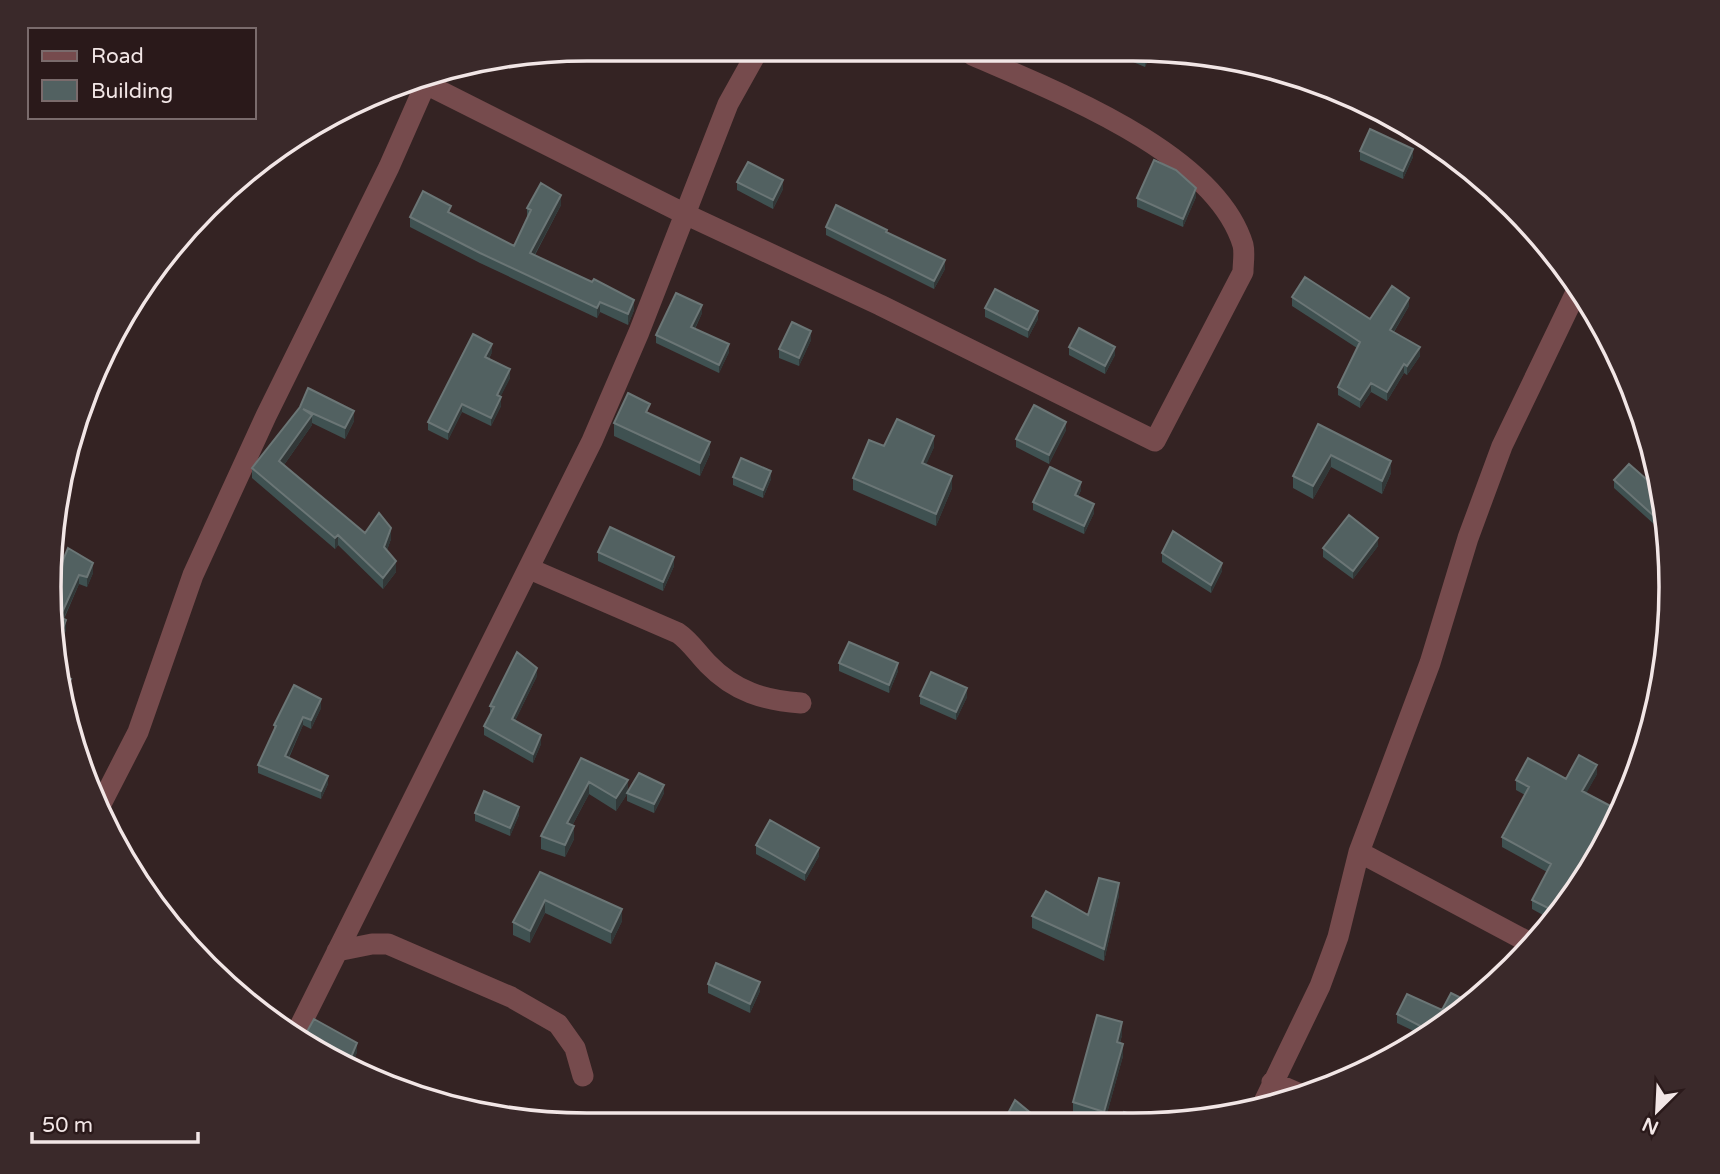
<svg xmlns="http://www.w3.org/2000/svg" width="1720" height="1174" font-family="'Varela Round',sans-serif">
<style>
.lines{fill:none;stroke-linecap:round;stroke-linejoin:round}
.street{stroke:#764b4d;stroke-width:21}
.wall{fill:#3f5151}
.shaded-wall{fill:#323838}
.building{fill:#526161;stroke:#6b7676;stroke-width:2}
.rim{fill:none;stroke:#f2e6e6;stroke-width:3.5}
</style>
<rect width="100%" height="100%" fill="#342323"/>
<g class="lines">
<!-- street -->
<path class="street" d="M414 78 685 214 880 305 1155 441 1243 272C1243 263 1245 253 1243 245 1215 152 1054 91 972 55
M530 569 678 633C690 641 698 654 708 664 735 692 764 700 801 703
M101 804 138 732 193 575 266 416 389 167 426 83
M1359 852 1532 944
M337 951 372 944H388L511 997 558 1024 575 1048 583 1076
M297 1032 592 441 639 332 728 104 757 52
M1272 1082 1302 1095
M1261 1108 1320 986 1338 937 1359 852 1430 663 1468 538 1502 446 1579 286"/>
</g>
<!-- wall -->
<path class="wall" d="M664 50H676L673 55Z
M1121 57 1149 58 1145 67Z
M1360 151 1413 157 1403 179 1360 160Z
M737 182 783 189 773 209 737 190Z
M1196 197 1183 227 1137 207V198Z
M561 205 535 255 634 310 628 325 600 312 597 318 480 263 410 227V217L451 214 514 246 527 218V208Z
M826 227 887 232 945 269 934 289 826 235Z
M1292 297 1370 319 1409 306 1394 332 1420 356 1407 375 1404 373 1387 401 1371 392 1360 408 1338 395V387L1357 348 1292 306Z
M985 308 1038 319 1028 338 985 317Z
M702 313 695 329 729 352 719 373 656 343V335Z
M811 340 799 366 779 358V349Z
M1069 347 1115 355 1105 374 1069 355Z
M492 352 489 359 510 378 500 397 501 406 491 426 462 412 448 440 428 430V422Z
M300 407 354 421 345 439 312 423V425L284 465 365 533 391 539 387 550 396 572 383 589 338 545 335 549 252 478V468Z
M650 414 710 454 700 476 614 436V423Z
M1318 424 1391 473 1382 494 1331 467 1313 499 1293 488V476Z
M1066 430 1049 464 1016 447V439Z
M884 446 934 447 926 464 952 488 936 526 853 490V478Z
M733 477 771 479 763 498 733 485Z
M1614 480 1662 493 1666 535 1614 488Z
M1081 490 1078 497 1094 513 1084 534 1033 510V502Z
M1378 546 1353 579 1323 557V548Z
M598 552 674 566 663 591 598 561Z
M1162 553 1222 571 1211 593 1162 562Z
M93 573 87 587 79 584 64 619 66 630 58 650 57 649 52 579 55 580Z
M839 663 898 671 889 693 839 671Z
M537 676 515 721 541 744 533 763 484 735V726L490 714V706Z
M920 696 967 697 956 720 920 704Z
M321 708 311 729 303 725 289 758 328 784 321 799 258 773V765L274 731V725Z
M581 758 628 792 664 793 654 813 627 801V794L616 811 589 794 572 826 574 839 565 857 541 849V836Z
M1597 774 1586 793 1620 811 1581 886 1552 920 1532 909V900L1547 872 1502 847V837L1525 795 1516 790V780L1566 779Z
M475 813 519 815 510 836 475 821Z
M756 845 819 856 805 881 756 854Z
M540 872 622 921 611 944 545 913 530 943 513 935V922Z
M1119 895 1104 961 1032 928V916L1088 915Z
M708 984 760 991 750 1013 708 993Z
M1469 1004 1432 1034 1426 1037 1397 1023V1014L1442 1010Z
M1122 1035 1120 1043 1123 1056 1104 1124 1073 1115V1102Z
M304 1037 357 1052 350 1070Z"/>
<!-- shaded-wall -->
<path class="shaded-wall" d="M1146 58H1149L1145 67Z
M1413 149V157L1403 179V171Z
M783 180V189L773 209V200Z
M1196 188V197L1183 227V219Z
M561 195V205L530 263V253Z
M945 260V269L934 289V281Z
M1409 298V306L1390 338V330Z
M634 300V310L628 325V314Z
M600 302V312L597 318V308Z
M702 305V313L691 336V327Z
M1038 311V319L1028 338V330Z
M811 331V340L799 366V358Z
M492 344V352L485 366V357Z
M729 344V352L719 373V365Z
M1115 347V355L1105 374V366Z
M1420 347V356L1407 375V366Z
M1404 364V373L1387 401V392Z
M510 369V378L497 404V395Z
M1371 383V392L1360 408V400Z
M501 397V406L491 426V418Z
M462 404V412L448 440V432Z
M354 411V421L345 439V428Z
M312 415V425L279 472V461Z
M1066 422V430L1049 464V455Z
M934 436V447L922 474V463Z
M710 442V454L700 476V463Z
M1331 455V467L1313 499V486Z
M1391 461V473L1382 494V481Z
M771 471V479L763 498V490Z
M952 476V488L936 526V514Z
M1081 482V490L1075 503V495Z
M1094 504V513L1084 534V526Z
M391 528V539L384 558V547Z
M338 535V545L335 549V538Z
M1378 538V546L1353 579V571Z
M674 557V566L663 591V582Z
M396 561V572L383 589V578Z
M93 563V573L87 587V577Z
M1222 563V571L1211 593V585Z
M79 575V584L60 626V617Z
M66 620V630L58 650V641Z
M898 663V671L889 693V685Z
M537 668V676L512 727V719Z
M71 679V692L64 705 61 698Z
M967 688V697L956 720V712Z
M321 699V708L311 729V720Z
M303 717V725L285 765V756Z
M541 735V744L533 763V754Z
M1597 765V774L1582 801V791Z
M328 776V784L321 799V791Z
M628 780V793L616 811V798Z
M589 782V794L567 835V823Z
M664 785V793L654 813V804Z
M519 807V815L510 836V828Z
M574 826V839L565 857V845Z
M819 848V856L805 881V873Z
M1591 858V866L1581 886 1567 902Z
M1119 883V895L1104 961V949Z
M545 900V913L530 943V931Z
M622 909V921L611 944V932Z
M760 982V991L750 1013V1004Z
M1122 1022V1035L1117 1054V1042Z
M357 1043V1052L350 1070 349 1062Z
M1123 1044V1056L1104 1124V1112Z"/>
<!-- building -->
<path class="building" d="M1370 129 1413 149 1403 171 1360 151Z
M1154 160 1176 170 1196 188 1183 219 1137 198Z
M748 162 783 180 773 200 737 182Z
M541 183 561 195 530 253 592 282 594 279 634 300 628 314 600 302 597 308 480 253 410 217 423 191 451 206 448 212 514 246 531 210 527 208Z
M836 205 887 230 886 232 945 260 934 281 826 227Z
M1305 277 1370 319 1392 286 1409 298 1390 330 1420 347 1407 366 1404 364 1387 392 1371 383 1360 400 1338 387 1360 342 1292 297Z
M995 289 1038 311 1028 330 985 308Z
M676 293 702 305 691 327 729 344 719 365 656 335Z
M792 322 811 331 799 358 779 349Z
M1079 328 1115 347 1105 366 1069 347Z
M473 334 492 344 485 357 510 369 497 395 501 397 491 418 462 404 448 432 428 422Z
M308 388 354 411 345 428 303 409 312 415 279 461 365 533 379 513 391 528 384 547 396 561 383 578 338 535 335 538 252 468 300 407Z
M628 393 650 404 646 412 710 442 700 463 614 423Z
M1034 405 1066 422 1049 455 1016 439Z
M897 419 934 436 922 463 952 476 936 514 853 478 869 440 884 446Z
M1318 424 1391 461 1382 481 1331 455 1313 486 1293 476Z
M741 458 771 471 763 490 733 477Z
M1629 464 1662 493 1665 526 1614 480Z
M1050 467 1081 482 1075 495 1094 504 1084 526 1033 502Z
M1349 515 1378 538 1353 571 1323 548Z
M610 527 674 557 663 582 598 552Z
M1173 531 1222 563 1211 585 1162 553Z
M68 548 93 563 87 577 79 575 60 617 66 620 58 641 56 640 52 579 55 580Z
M849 642 898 663 889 685 839 663Z
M517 652 537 668 512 719 541 735 533 754 484 726 494 707 490 706Z
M931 672 967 688 956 712 920 696Z
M58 673 71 679 61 698 59 692Z
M294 685 321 699 311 720 303 717 285 756 328 776 321 791 258 765 276 726 274 725Z
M1579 755 1597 765 1582 791 1620 811 1594 860 1591 858 1567 902 1558 913 1532 900 1551 864 1502 837 1529 787 1516 780 1528 758 1566 779Z
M581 758 628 780 616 798 589 782 567 823 574 826 565 845 541 836Z
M639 773 664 785 654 804 627 793Z
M484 791 519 807 510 828 475 813Z
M770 820 819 848 805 873 756 845Z
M540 872 622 909 611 932 545 900 530 931 513 922Z
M1099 878 1119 883 1104 949 1032 916 1046 891 1088 915Z
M716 963 760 982 750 1004 708 984Z
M1451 993 1469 1002 1468 1004 1434 1033 1397 1014 1407 994 1442 1010Z
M1097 1015 1122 1022 1117 1042 1123 1044 1104 1112 1073 1102Z
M314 1019 357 1043 349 1062 328 1051 326 1053 304 1037Z
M407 1086 427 1094 426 1096 405 1089Z
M1015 1100 1044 1124 1007 1123 1004 1121Z
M1124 1112 1148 1120 1147 1124 1119 1125Z"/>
<!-- crop -->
<path d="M0 0H1720V1174H0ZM587 61H1133A526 526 0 0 1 1659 587V587A526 526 0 0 1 1133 1113H587A526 526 0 0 1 61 587V587A526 526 0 0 1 587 61Z" fill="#3a292a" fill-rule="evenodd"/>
<path class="rim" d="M587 61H1133A526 526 0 0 1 1659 587V587A526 526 0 0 1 1133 1113H587A526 526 0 0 1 61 587V587A526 526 0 0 1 587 61Z"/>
<!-- legend -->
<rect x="28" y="28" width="228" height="91" fill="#2a191a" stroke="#7a6b6c" stroke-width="2"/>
<rect x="42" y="51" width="35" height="10" fill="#764b4d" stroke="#7a6b6c" stroke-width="2"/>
<text x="91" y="63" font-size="21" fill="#f2e6e6">Road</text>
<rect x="42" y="80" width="35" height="21" fill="#526161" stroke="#7a6b6c" stroke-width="2"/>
<text x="91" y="98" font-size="21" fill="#f2e6e6">Building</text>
<!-- north arrow -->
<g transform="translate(1657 1111) rotate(204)" stroke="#2a191a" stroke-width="5" paint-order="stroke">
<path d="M0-5L12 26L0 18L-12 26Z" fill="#f2e6e6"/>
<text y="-10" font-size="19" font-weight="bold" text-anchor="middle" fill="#f2e6e6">N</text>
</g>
<!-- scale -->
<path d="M32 1132v10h166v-10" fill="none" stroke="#f2e6e6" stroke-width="3.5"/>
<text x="42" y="1132" font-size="21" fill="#f2e6e6" stroke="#2a191a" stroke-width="5" paint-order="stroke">50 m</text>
</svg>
